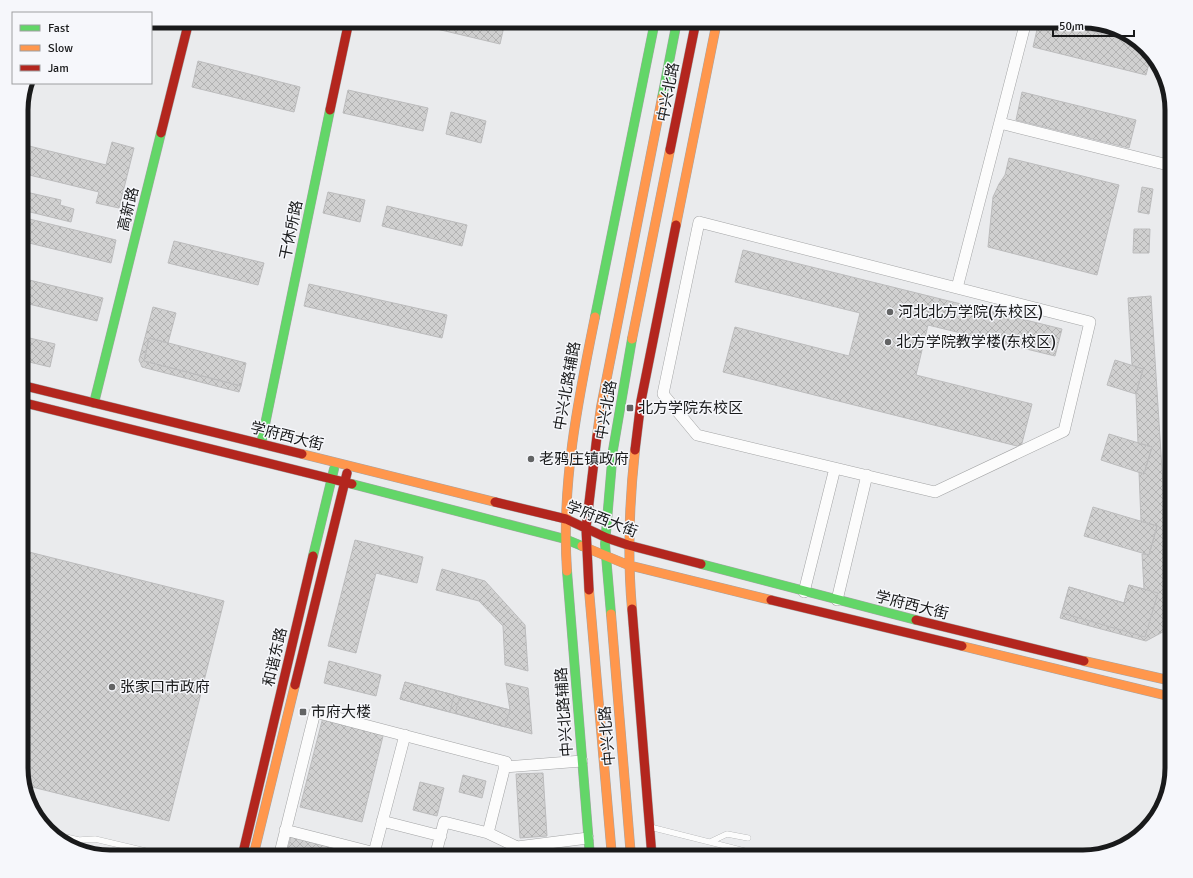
<svg xmlns="http://www.w3.org/2000/svg" width="1193" height="878" font-family="Signika,'Noto Sans SC',sans-serif">
<style>
.building{fill:url(#building-cross-hatch);stroke:#bcbcbd}
.lines{fill:none;stroke-linecap:round;stroke-linejoin:round}
.lane-casing{stroke:#a3a4a5;stroke-width:6}
.street-casing{stroke:#a3a4a5;stroke-width:12}
.fast-casing{stroke:#a3a4a5;stroke-width:10}
.slow-casing{stroke:#a3a4a5;stroke-width:10}
.jam-casing{stroke:#a3a4a5;stroke-width:10}
.lane{stroke:#fcfcfc;stroke-width:5.5}
.street{stroke:#fcfcfc;stroke-width:11}
.fast{stroke:#63d668;stroke-width:9}
.slow{stroke:#ff974d;stroke-width:9}
.jam{stroke:#b3261e;stroke-width:9}
.poi-dot{fill:#626364;stroke:#f6f7fb;stroke-width:1.5}
.labels{text-anchor:middle;stroke-width:3;stroke-linejoin:round;paint-order:stroke}
.street-label{font-size:15px;fill:#191a1b;stroke:#f6f7fb}
.poi-label{font-size:15px;fill:#191a1b;stroke:#f6f7fb;text-anchor:start}
.rim{fill:none;stroke:#191a1b;stroke-width:5}
</style>
<defs>
<pattern id="building-cross-hatch" width="8" height="8" patternUnits="userSpaceOnUse"><rect width="8" height="8" fill="#d0d0d0"/><path d="M0 0l8 8M0 8l8-8" fill="none" stroke="#b2b2b2"/></pattern>
</defs>
<rect width="100%" height="100%" fill="#eaebed"/>
<!-- building -->
<path class="building" d="M308 21H328L327 26Z
M403 21H503L505 22 500 44Z
M1039 21H1049L1140 43 1151 56 1146 75 1033 47Z
M198 61 300 87 294 112 192 87Z
M348 90 428 108 423 131 343 113Z
M1022 92 1136 120 1129 148 1016 120Z
M451 112 486 121 481 143 446 134Z
M112 142 134 148 119 208 96 203 99 192 21 173V144L106 165Z
M1009 158 1119 185 1097 275 988 247 993 197 999 184 1005 175Z
M1142 187 1153 189 1149 214 1138 212Z
M21 191 26 192 22 210H21Z
M26 192 61 200 60 205 74 209 71 222 22 210Z
M328 192 365 200 360 222 323 213Z
M387 206 467 225 462 246 382 226Z
M21 217 116 240 111 263 21 241Z
M1134 229H1150L1149 253H1133Z
M174 241 264 263 258 285 168 263Z
M743 250 1062 329 1055 356 928 325 916 375 1032 404 1021 447 723 372 735 327 849 356 860 313 735 282Z
M21 278 103 298 97 321 21 302Z
M309 284 447 315 442 338 304 306Z
M1151 296 1172 627 1146 641 1060 618 1069 587 1124 603 1129 585 1144 589 1142 554 1149 555 1157 526 1141 521 1139 472 1144 474 1152 447 1138 443 1136 394 1143 369 1132 365 1128 298Z
M153 307 176 313 168 343 149 338 144 361 241 386 239 392 142 367 139 360Z
M21 336 55 344 50 367 21 360Z
M149 338 246 363 241 386 144 361Z
M1115 360 1143 369 1136 394 1107 385Z
M1109 434 1152 447 1144 474 1101 460Z
M1093 507 1157 526 1149 555 1084 536Z
M355 540 423 557 417 583 376 573 356 653 328 646Z
M21 550 224 601 169 821 24 785 21 773Z
M442 569 485 581 525 625 528 671 505 665 503 626 479 601 436 590Z
M1129 585 1158 593 1145 637 1062 613 1069 587 1124 603Z
M329 661 381 675 376 696 324 683Z
M405 682 454 695 450 712 400 699Z
M405 682 510 710 506 683 528 688 532 734 400 699Z
M460 697 510 710 505 727 455 713Z
M323 717 384 732 362 822 300 807Z
M543 773 547 836 520 838 516 774Z
M463 775 486 781 482 798 459 792Z
M420 782 444 788 437 816 413 810Z
M291 836 376 857H286Z"/>
<g class="lines">
<!-- lane casing -->
<g class="lane-casing">
<path id="lane" d="M650 827 769 857
M52 834 79 840 95 839 171 857
M710 842 727 834 748 838"/>
</g>
<!-- street casing -->
<g class="street-casing">
<path id="street" d="M1000 123 1172 166
M699 222 1090 322 1064 431 935 492 697 435 663 394Z
M957 288 1026 21
M804 592 835 468
M837 600 867 475
M504 767 582 761
M382 821 441 836
M285 830 391 857
M374 853 405 735
M279 857 315 712 506 762 488 833
M435 857 444 822 488 833 517 847 588 838"/>
</g>
<!-- fast casing -->
<g class="fast-casing">
<path id="fast" d="M662 98 677 21
M1172 196 1169 273 1172 316
M595 317 655 21
M94 403 161 133
M261 444 330 110
M352 484 565 539 582 546
M313 556 334 469
M701 564 916 620
M567 571 590 857
M611 614 605 544 613 450 632 339"/>
</g>
<!-- slow casing -->
<g class="slow-casing">
<path id="slow" d="M676 225 717 21
M632 339 670 150
M597 436 601 407 662 98
M302 454 495 502
M582 546 628 565 771 600
M567 571C561 485 578 400 595 317
M589 590 612 857
M632 609C627 553 629 505 635 450
M611 614 631 857
M962 646 1172 697
M1084 661 1172 681
M253 857 295 685"/>
</g>
<!-- jam casing -->
<g class="jam-casing">
<path id="jam" d="M330 110 349 21
M161 133 189 21
M670 150 696 21
M21 385 302 454
M21 402 352 484
M635 450 641 401 676 225
M495 502 566 519 607 538 628 545 701 564
M589 590 586 528 597 436
M771 600 962 646
M632 609 652 857
M916 620 1084 661
M295 685 347 473
M242 857 313 556"/>
</g>
<!-- lane -->
<use href="#lane" class="lane"/>
<!-- street -->
<use href="#street" class="street"/>
<!-- fast -->
<use href="#fast" class="fast"/>
<!-- slow -->
<use href="#slow" class="slow"/>
<!-- jam -->
<use href="#jam" class="jam"/>
</g>
<!-- markers -->
<g class="poi-dot">
<circle cx="890" cy="312" r="4"/>
<circle cx="888" cy="342" r="4"/>
<rect x="626" y="404" width="8" height="8" rx="2"/>
<circle cx="531" cy="459" r="4"/>
<circle cx="112" cy="687" r="4"/>
<rect x="299" y="708" width="8" height="8" rx="2"/>
</g>
<g class="labels">
<!-- street labels -->
<g class="street-label">
<text transform="translate(668 92) rotate(-79)" y="5">中兴北路</text>
<text transform="translate(128 209) rotate(-76)" y="5">高新路</text>
<text transform="translate(291 230) rotate(-78)" y="5">干休所路</text>
<text transform="translate(567 386) rotate(-80)" y="5">中兴北路辅路</text>
<text transform="translate(606 410) rotate(-80)" y="5">中兴北路</text>
<text transform="translate(287 436) rotate(14)" y="5">学府西大街</text>
<text transform="translate(602 519) rotate(21)" y="5">学府西大街</text>
<text transform="translate(912 605) rotate(14)" y="5">学府西大街</text>
<text transform="translate(275 657) rotate(-77)" y="5">和谐东路</text>
<text transform="translate(564 712) rotate(-94)" y="5">中兴北路辅路</text>
<text transform="translate(607 736) rotate(-95)" y="5">中兴北路</text>
</g>
<!-- poi labels -->
<g class="poi-label">
<text x="898" y="317">河北北方学院(东校区)</text>
<text x="896" y="347">北方学院教学楼(东校区)</text>
<text x="638" y="413">北方学院东校区</text>
<text x="539" y="464">老鸦庄镇政府</text>
<text x="120" y="692">张家口市政府</text>
<text x="311" y="717">市府大楼</text>
</g>
</g>
<!-- crop -->
<path d="M0 0H1193V878H0ZM110 28H1083A82 82 0 0 1 1165 110V768A82 82 0 0 1 1083 850H110A82 82 0 0 1 28 768V110A82 82 0 0 1 110 28Z" fill="#f6f7fb" fill-rule="evenodd"/>
<path class="rim" d="M110 28H1083A82 82 0 0 1 1165 110V768A82 82 0 0 1 1083 850H110A82 82 0 0 1 28 768V110A82 82 0 0 1 110 28Z"/>
<!-- legend -->
<rect x="12" y="12" width="140" height="72" fill="#f6f7fb" stroke="#9e9fa1"/>
<rect x="20" y="25" width="20" height="6" fill="#63d668" stroke="#9e9fa1"/>
<text x="48" y="32" font-size="12" fill="#191a1b">Fast</text>
<rect x="20" y="45" width="20" height="6" fill="#ff974d" stroke="#9e9fa1"/>
<text x="48" y="52" font-size="12" fill="#191a1b">Slow</text>
<rect x="20" y="65" width="20" height="6" fill="#b3261e" stroke="#9e9fa1"/>
<text x="48" y="72" font-size="12" fill="#191a1b">Jam</text>
<!-- scale -->
<path d="M1053 30v6h81v-6" fill="none" stroke="#191a1b" stroke-width="2"/>
<text x="1059" y="30" font-size="12" fill="#191a1b" stroke="#f6f7fb" stroke-width="3" paint-order="stroke">50 m</text>
</svg>
